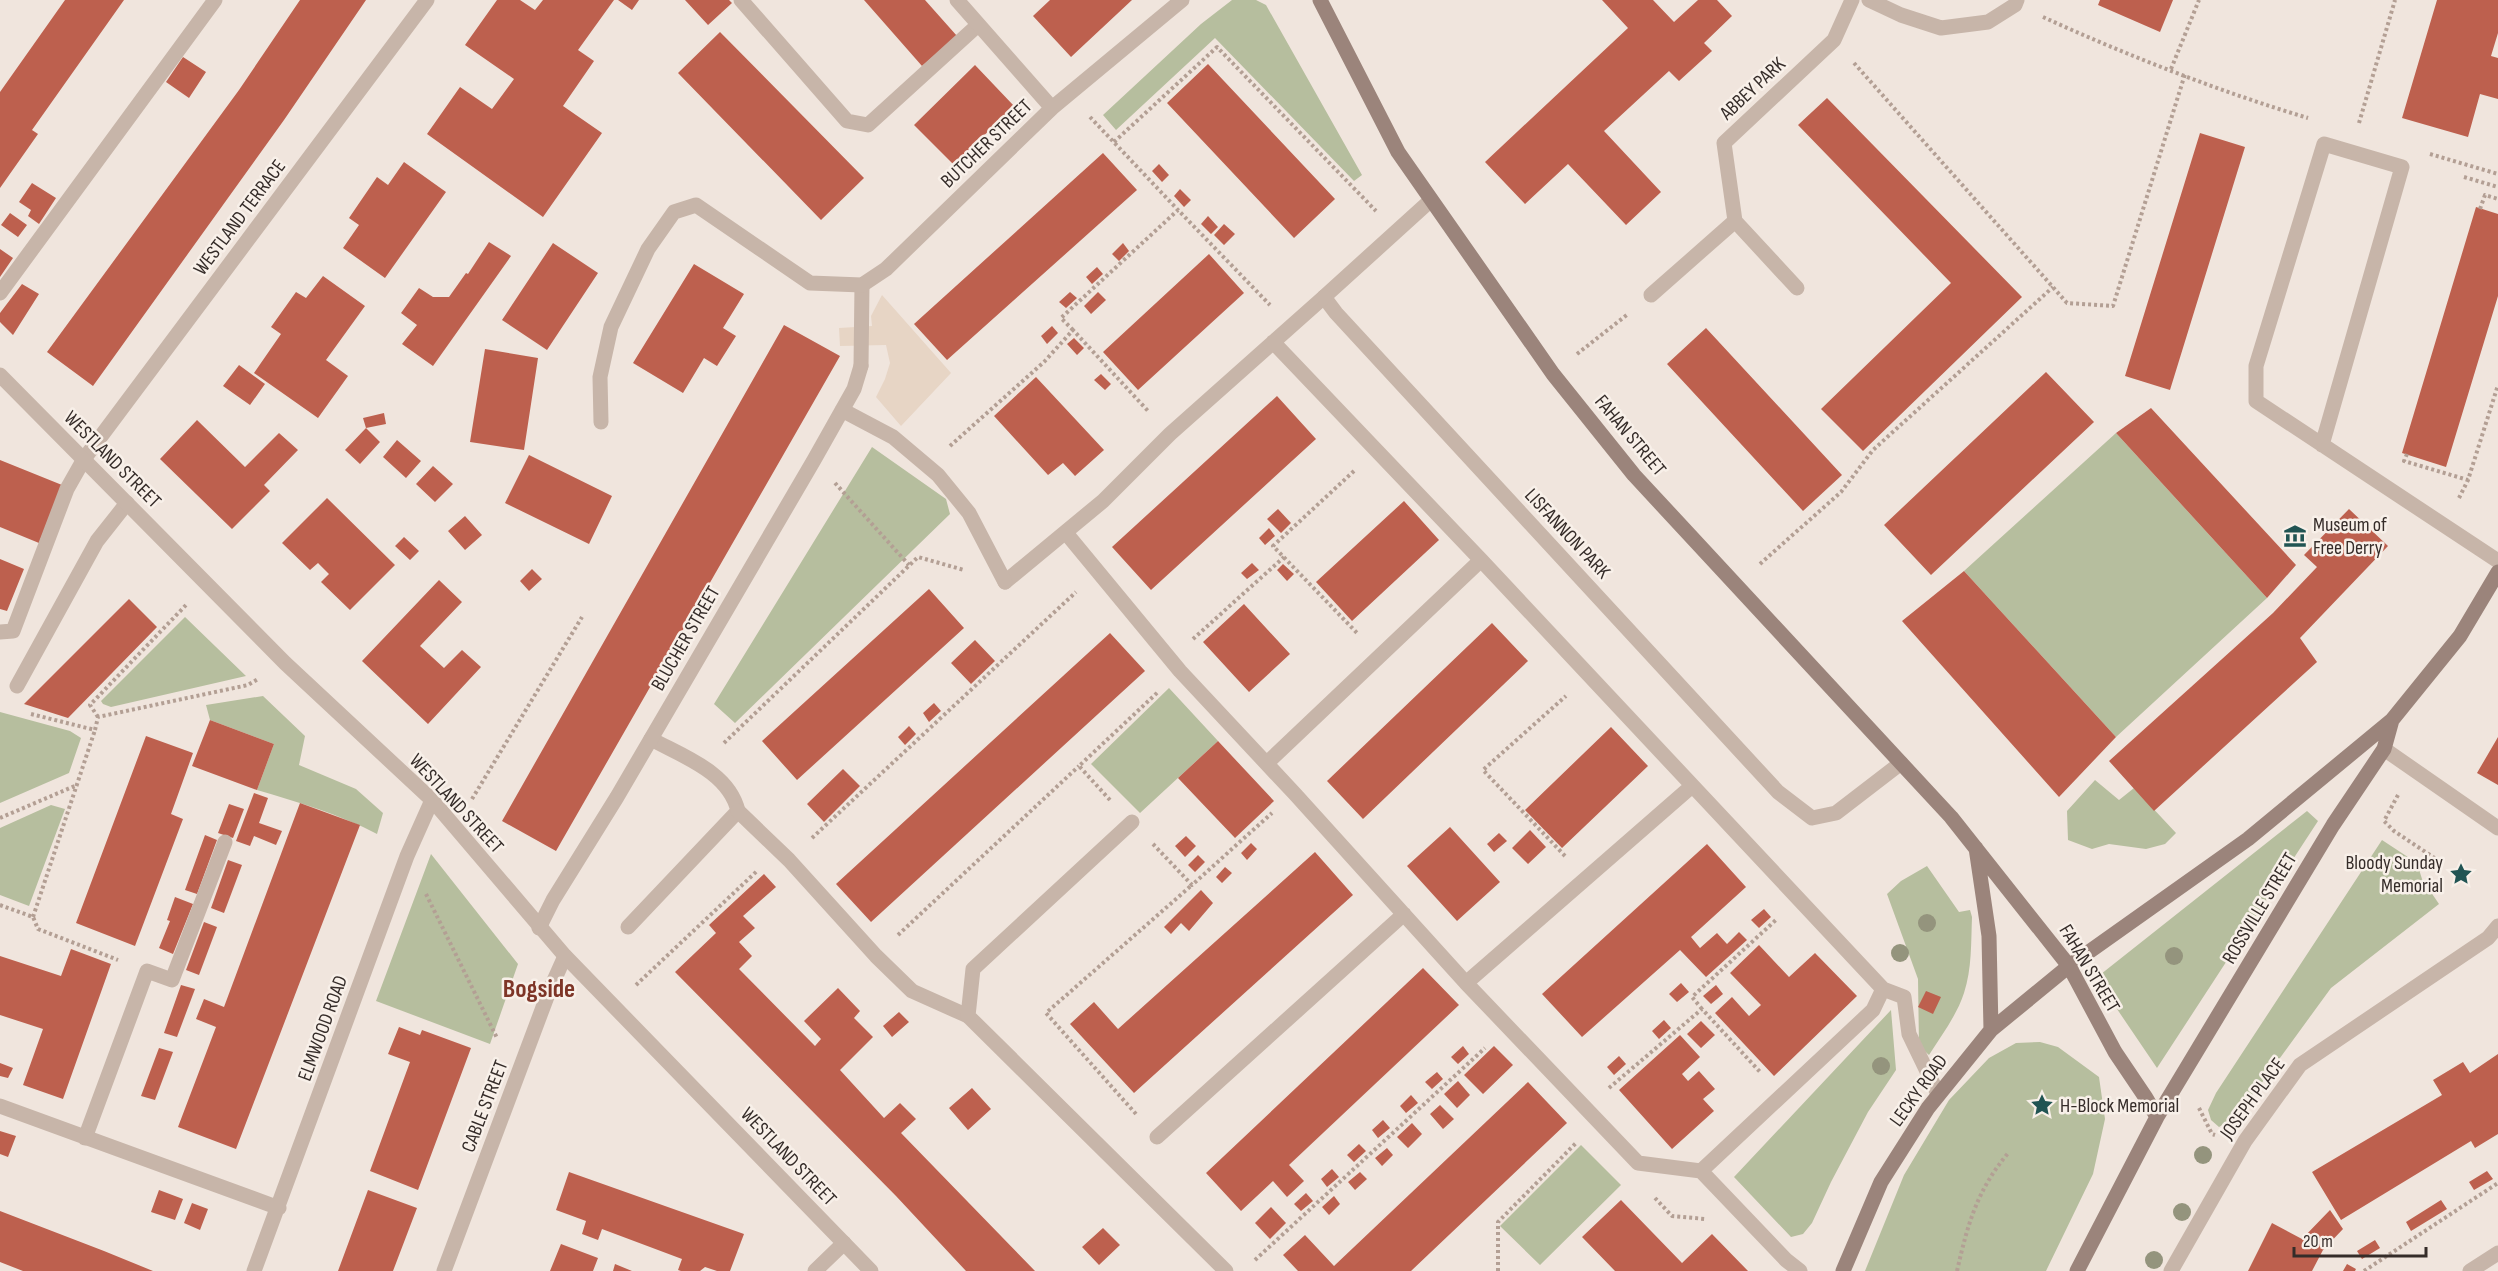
<svg xmlns="http://www.w3.org/2000/svg" width="2498" height="1271" font-family="'Sofia Sans Condensed',sans-serif">
<style>
.green{fill:#b6be9e}
.plaza{fill:#e7d5c5}
.building{fill:#bd604e}
.lines{fill:none;stroke-linecap:round;stroke-linejoin:round}
.path{stroke:#b39f94;stroke-width:4;stroke-dasharray:3 3;stroke-linecap:butt}
.service{stroke:#c7b5a9;stroke-width:15}
.pedestrian{stroke:#c7b5a9;stroke-width:15}
.minor{stroke:#c7b5a9;stroke-width:15}
.tertiary{stroke:#c7b5a9;stroke-width:15}
.secondary{stroke:#9b847b;stroke-width:15}
.tree{fill:#94947d}
.labels{text-anchor:middle;stroke-width:5;stroke-linejoin:round;paint-order:stroke}
.street-label{font-size:20px;fill:#352c29;stroke:#f8f0e9}
.poi-label{font-size:20px;fill:#352c29;stroke:#f8f0e9;text-anchor:start}
.district-label{font-size:26px;font-weight:bold;fill:#7e3527;stroke:#f8f0e9}
</style>
<rect width="100%" height="100%" fill="#f0e5dd"/>
<!-- green -->
<path class="green" d="M1232 0H1256L1266 5 1362 175 1354 181 1215 38 1116 130 1103 115 1201 24Z
M2116 433 2267 598 2116 737 1964 571Z
M872 447 946 499 950 514 735 723 714 704Z
M185 617 246 676 111 707 103 704 101 701Z
M1169 688 1218 741 1140 813 1091 764Z
M263 696 305 736 299 765 356 789 383 813 377 834C339 814 298 802 257 790L274 744 210 720 206 705Z
M0 712 70 731 81 738 69 773 0 803Z
M2095 780 2119 800 2134 788 2176 833 2165 844 2146 849 2109 844 2092 849 2068 840 2067 811Z
M51 805 65 809 29 906 0 895V828Z
M2307 811 2318 821 2157 1068 2096 978Z
M2382 840 2417 863 2422 879 2439 904 2331 988 2258 1088 2231 1120 2219 1127 2211 1120 2208 1110 2216 1093Z
M431 854 518 964 490 1044 376 1001Z
M1927 866 1959 912 1970 910 1972 917C1971 942 1972 969 1964 993 1957 1015 1941 1036 1929 1055L1919 1046 1918 979 1887 894 1901 881Z
M1891 1010 1896 1070 1868 1112 1831 1182 1812 1223 1803 1234 1791 1237 1734 1177Z
M2040 1042 2058 1047 2099 1077 2105 1119 2093 1174 2046 1271H1865L1904 1175 1949 1100 1989 1058 2016 1043Z
M1581 1145 1621 1185 1540 1265 1500 1226Z"/>
<!-- plaza -->
<path class="plaza" d="M882 295 951 373 901 426 876 397 885 379 890 363 886 345 840 346 839 328 872 326 871 316Z"/>
<!-- building -->
<path class="building" d="M65 0H124L32 130 38 134 0 188V92Z
M300 0H366L284 120 93 386 47 352 239 90Z
M497 0H520L535 10 543 0H614L578 50 594 61 563 106 602 133 543 217 427 134 460 87 492 109 514 79 465 45Z
M618 0H639L632 10Z
M685 0H729L732 3 708 25Z
M864 0H925L957 36 922 66Z
M1050 0H1132L1071 57 1033 16Z
M1602 0H1653L1674 22 1698 0H1717L1732 16 1704 43 1712 51 1679 81 1669 71 1604 131 1661 192 1626 225 1568 164 1525 204 1485 162 1628 28Z
M2100 0H2173L2160 32 2098 5Z
M2437 0H2498V33L2491 56 2498 58V99L2480 94 2468 137 2402 118Z
M720 32 864 178 821 220 678 73Z
M183 57 206 72 189 98 166 82Z
M1208 64 1335 199 1294 238 1167 103Z
M975 65 1014 106 954 165 914 125Z
M1827 98 2022 297 1863 451 1821 409 1951 283 1798 125Z
M2200 133 2245 147 2170 390 2125 376Z
M1103 153 1137 190 947 360 914 324Z
M404 162 446 192 385 278 343 248 359 225 349 218 377 177 388 185Z
M1159 164 1169 175 1162 182 1152 171Z
M32 183 56 198 39 224 28 216 31 210 19 202Z
M1180 189 1191 200 1184 207 1174 196Z
M2476 207 2498 214V296L2446 467 2402 453Z
M10 213 27 225 18 237 1 225Z
M1208 216 1218 227 1211 234 1201 224Z
M1224 224 1235 234 1224 245 1214 235Z
M489 242 511 256 433 366 402 344 417 325 401 313 419 288 433 297H449L466 273 468 274Z
M553 243 598 273 547 350 502 320Z
M1123 243 1129 251 1119 261 1112 254Z
M0 249 13 258 0 277Z
M1209 254 1244 293 1138 390 1103 352Z
M694 264 744 294 723 328 736 336 717 366 704 358 683 393 633 363Z
M1097 267 1103 274 1092 284 1086 277Z
M323 276 365 306 326 360 348 376 318 418 254 373 281 334 271 327 296 292 306 298Z
M22 284 39 294 13 335 0 322V313Z
M1070 292 1077 298 1066 308 1059 302Z
M1098 292 1106 300 1091 314 1084 306Z
M784 325 840 356 556 851 502 821Z
M1052 326 1058 333 1047 344 1041 336Z
M1706 328 1842 475 1803 511 1667 364Z
M1074 338 1084 348 1077 355 1067 344Z
M485 349 538 358 524 450 470 442Z
M239 365 265 384 250 405 223 386Z
M2046 372 2094 422 1931 575 1884 525Z
M1101 374 1111 384 1105 390 1094 380Z
M1036 377 1104 450 1075 476 1063 463 1048 475 994 416Z
M1277 396 1316 439 1151 590 1112 547Z
M2151 408 2296 565 2267 598 2116 433Z
M384 413 386 424 366 428 363 418Z
M197 420 245 467 279 433 298 450 264 485 270 491 232 529 160 459Z
M366 428 380 442 360 464 345 450Z
M397 440 421 461 406 478 383 457Z
M529 455 612 496 589 544 505 503Z
M0 460 62 485 39 543 0 527Z
M433 466 453 484 435 502 416 484Z
M327 498 395 565 350 610 321 582 329 574 318 563 310 570 282 543Z
M1404 501 1439 540 1352 621 1316 582Z
M1278 509 1291 523 1281 533 1267 519Z
M2349 509 2388 546 2300 638 2317 662 2154 811 2109 761 2273 613 2317 567 2304 555Z
M465 516 482 535 465 550 448 531Z
M1269 528 1275 536 1265 545 1259 538Z
M404 537 419 551 410 560 395 546Z
M0 559 24 569 7 611 0 609Z
M1252 563 1259 570 1247 579 1241 573Z
M1283 564 1294 574 1287 581 1277 570Z
M532 569 542 579 529 591 520 581Z
M1964 571 2116 737 2059 797 1902 621Z
M439 580 462 602 420 646 444 668 462 650 481 667 428 724 362 661Z
M929 589 964 628 797 780 762 741Z
M129 599 157 627 68 718 24 704Z
M1244 604 1290 654 1249 692 1203 642Z
M1492 623 1528 661 1363 819 1327 781Z
M1110 633 1145 671 871 922 836 884Z
M975 640 995 661 971 684 951 663Z
M934 703 941 711 929 722 923 713Z
M210 720 274 744 257 790 192 766Z
M909 726 916 734 905 745 898 737Z
M1611 727 1648 766 1562 848 1525 810Z
M146 736 193 753 171 814 183 819 135 946 76 923Z
M2498 737V785L2477 773Z
M1218 741 1274 801 1235 838 1178 778Z
M843 769 860 786 824 822 807 804Z
M254 793 268 798 259 823 282 831 276 845 254 836 250 846 236 841Z
M300 803 360 825 236 1149 178 1127 216 1027 196 1019 204 999 224 1007Z
M229 804 244 809 233 838 218 833Z
M1450 827 1500 882 1457 921 1407 866Z
M1530 830 1546 847 1528 864 1512 848Z
M1499 833 1507 841 1494 852 1487 844Z
M205 835 217 840 197 894 185 890Z
M1186 836 1196 846 1185 857 1175 846Z
M1251 843 1257 849 1247 860 1241 853Z
M1707 844 1746 887 1691 937 1700 948 1717 933 1727 944 1739 932 1747 940 1706 977 1680 950 1582 1037 1542 994Z
M1315 852 1353 895 1134 1093 1070 1024 1094 1002 1118 1029Z
M1198 855 1205 862 1195 872 1188 865Z
M228 860 242 865 224 913 211 908Z
M1225 867 1232 873 1222 883 1216 877Z
M764 874 776 887 743 916 755 928 739 942 752 956 739 969 815 1046 821 1039 804 1021 838 988 860 1011 854 1018 873 1037 840 1070 884 1118 900 1103 916 1119 901 1133 1035 1271H966L896 1196 675 972 716 933 709 925Z
M1201 890 1213 903 1189 931 1181 923 1171 934 1164 927Z
M175 897 193 904 173 954 159 948 170 921 167 920Z
M1764 909 1771 917 1759 928 1751 920Z
M204 922 217 927 199 975 186 970Z
M1759 945 1789 977 1815 953 1857 996 1774 1076 1715 1013 1732 997 1749 1016 1761 1005 1730 973Z
M71 949 111 964 63 1099 23 1085 43 1029 0 1015V956L61 976Z
M1423 968 1459 1005 1289 1165 1304 1181 1287 1197 1273 1181 1241 1211 1206 1173Z
M1681 983 1689 992 1677 1002 1669 994Z
M181 985 195 989 177 1037 164 1033Z
M1716 985 1723 994 1711 1004 1703 996Z
M1926 991 1941 997 1933 1014 1918 1007Z
M899 1012 909 1022 892 1037 883 1026Z
M1664 1020 1671 1028 1659 1039 1652 1031Z
M1701 1021 1715 1035 1701 1048 1687 1034Z
M399 1027 420 1035 422 1030 471 1048 418 1190 370 1171 410 1062 388 1054Z
M1680 1035 1700 1057 1682 1074 1688 1081 1699 1071 1715 1089 1703 1099 1714 1111 1672 1149 1619 1090Z
M1463 1046 1469 1054 1458 1064 1451 1057Z
M1494 1046 1513 1065 1483 1094 1464 1075Z
M159 1048 173 1052 155 1100 141 1096Z
M2498 1054V1134L2475 1148 2471 1141 2341 1220 2312 1172 2442 1095 2433 1080 2463 1062 2470 1073Z
M1619 1056 1626 1064 1614 1075 1607 1067Z
M0 1063 13 1068 8 1078 0 1076Z
M1437 1072 1443 1079 1432 1089 1425 1082Z
M1458 1081 1470 1095 1457 1108 1444 1094Z
M1528 1082 1567 1123 1411 1271H1298L1283 1255 1305 1235 1334 1266Z
M972 1088 991 1109 968 1130 949 1108Z
M1411 1095 1418 1103 1406 1113 1400 1106Z
M1440 1105 1454 1119 1443 1129 1430 1114Z
M1383 1120 1390 1128 1378 1138 1372 1130Z
M1412 1123 1422 1134 1408 1148 1397 1137Z
M0 1131 16 1136 8 1157 0 1154Z
M1359 1144 1366 1151 1354 1162 1347 1155Z
M1387 1148 1393 1155 1382 1166 1375 1158Z
M1332 1169 1339 1177 1327 1187 1321 1179Z
M2487 1171 2493 1179 2474 1190 2469 1182Z
M569 1172 744 1234 730 1271H717L705 1267 700 1271H681L678 1270 682 1259 602 1229 598 1240 582 1234 586 1221 556 1210Z
M1360 1172 1367 1179 1355 1190 1348 1182Z
M159 1190 183 1199 175 1220 151 1212Z
M368 1190 417 1208 393 1271H338Z
M1306 1193 1313 1201 1301 1211 1294 1204Z
M1334 1196 1340 1204 1329 1215 1322 1207Z
M1621 1200 1682 1263 1712 1234 1748 1271H1615L1582 1237Z
M2441 1200 2447 1209 2411 1231 2406 1222Z
M192 1203 208 1209 200 1230 184 1223Z
M1271 1207 1286 1223 1270 1239 1255 1223Z
M2330 1210 2343 1229 2323 1250 2312 1271H2248L2272 1223 2302 1239Z
M0 1211 104 1251 153 1271H23L0 1262Z
M1103 1228 1120 1245 1099 1265 1082 1247Z
M2375 1240 2380 1248 2362 1259 2357 1251Z
M561 1244 598 1258 593 1271H550Z
M615 1264 632 1271H613Z
M2347 1264 2356 1269 2355 1271H2343Z"/>
<g class="lines">
<!-- path -->
<path class="path" d="M2043 17C2126 55 2221 92 2308 118
M1854 63 2067 303 2113 306 2185 74
M2171 69 2199 0
M1090 117 1178 210
M2359 123 2395 0
M1114 142 1217 47 1376 211
M2430 154 2498 174
M2464 177 2498 187
M2480 209 2485 195 2498 199
M1073 330 1061 318 1178 210 1270 305
M1577 354 1628 314
M950 446 1044 362 1073 330 1149 412
M2407 454 2404 461 2468 480
M1354 471 1273 546 1358 634
M835 483 909 565
M2459 498 2468 480 2498 385
M1760 564 1841 492 1873 450 2053 287
M1193 639 1284 557
M31 714 95 730 98 717 248 685 258 679
M98 717 90 705 186 605
M724 743 918 557 964 570
M2398 795 2384 821 2394 831 2442 863
M472 799 582 617
M1110 800 1079 766 1158 692
M0 818 77 785
M812 838 1076 592
M1153 844 1192 885 1272 813
M1565 856 1483 770 1566 696
M426 894 497 1038
M0 905 33 917 38 929 118 960
M33 917 95 730
M898 935 1079 766
M636 985 757 871
M1702 1009 1692 997 1777 919
M1609 1088 1702 1009 1761 1073
M2199 1108 2212 1134 2215 1135
M1136 1114 1046 1013 1192 885
M1655 1198 1672 1216 1705 1219
M1255 1260 1485 1048
M1498 1271V1222L1577 1142
M1957 1271C1968 1223 1977 1190 2009 1152
M2364 1271 2498 1183"/>
<!-- service -->
<path class="service" d="M741 0 847 121 868 125 978 25
M1431 200 1324 297 1336 313 1778 792 1812 818 1836 813 1901 763
M0 293 215 0
M17 686 97 541 127 503
M628 927 738 811C729 772 682 756 651 739
M85 1138 147 971 172 980 225 842
M815 1271 844 1243
M2171 1271 2245 1141 2300 1065 2488 938 2498 926
M2470 1271 2498 1253"/>
<!-- pedestrian -->
<path class="pedestrian" d="M1273 342 1481 560 1883 989 1904 997 1909 1034 1938 1094
M861 366 862 285
M1066 533 1180 671 1295 794 1466 983 1638 1163 1701 1171 1873 1010 1883 989
M1005 582 1103 501 1170 434 1324 297
M1267 763 1481 560
M738 811 789 860 876 956 912 991 968 1016
M1466 983 1692 786
M1157 1137 1404 914
M1701 1171 1786 1260 1800 1271"/>
<!-- minor -->
<path class="minor" d="M957 0 1052 108
M1869 0 1901 15 1941 28 1988 22 2015 5 2017 0
M1797 288 1735 221 1724 143 1834 40 1852 0
M1651 295 1735 221
M842 410 893 437 938 475 969 513 1005 582
M601 422 600 377 611 327 648 249 674 212 696 205 810 283 862 285 886 269 1052 108 1182 0
M2322 445 2402 167 2324 144 2256 366V401L2498 561
M0 632 13 631 67 489 84 459 427 0
M2384 749 2498 828
M1132 822 973 969 968 1016 1226 1271
M539 928 553 900 617 797 814 460 854 389 861 366
M0 1106 279 1208
M254 1271 407 856 432 800
M444 1271 548 994 565 956"/>
<!-- tertiary -->
<path class="tertiary" d="M0 375 285 663 432 800 565 956 871 1271"/>
<!-- secondary -->
<path class="secondary" d="M1320 0 1398 152 1553 374 1634 475 1951 817 2069 966 2115 1052 2146 1098 2157 1117
M1976 848 1989 936 1991 1030
M1843 1271 1881 1182 1928 1108 1991 1030 2069 966 2248 839 2392 720 2460 636 2498 572
M2077 1271 2157 1117 2333 825 2384 749 2392 720"/>
</g>
<!-- trees -->
<g class="tree">
<circle cx="1927" cy="923" r="9"/>
<circle cx="1900" cy="953" r="9"/>
<circle cx="2174" cy="956" r="9"/>
<circle cx="1881" cy="1066" r="9"/>
<circle cx="2203" cy="1155" r="9"/>
<circle cx="2182" cy="1212" r="9"/>
<circle cx="2154" cy="1260" r="9"/>
</g>
<!-- icons -->
<defs>
<g id="museum-bare" transform="scale(1.8)"><path d="M0-6L6-3V-2H-6V-3ZM-5-1h2V3h-2ZM-1-1h2V3h-2ZM3-1h2V3H3ZM-6 4H6V6H-6Z" fill="#215453" stroke="#f8f0e9" stroke-width="2.5" paint-order="stroke"/></g>
<g id="sight-bare" transform="scale(1.8)"><path d="M0-6L1.8-2.2L6-1.7L2.9 1.2L3.7 5.4L0 3.3L-3.7 5.4L-2.9 1.2L-6-1.7L-1.8-2.2Z" fill="#215453" stroke="#f8f0e9" stroke-width="2.5" paint-order="stroke"/></g>
</defs>
<g fill-rule="evenodd">
<use href="#museum-bare" x="2295" y="536"/>
<use href="#sight-bare" x="2461" y="874"/>
<use href="#sight-bare" x="2042" y="1105"/>
</g>
<g class="labels">
<!-- street labels -->
<g class="street-label">
<text transform="translate(1752 88) rotate(-43)" y="7">ABBEY PARK</text>
<text transform="translate(986 143) rotate(-44)" y="7">BUTCHER STREET</text>
<text transform="translate(239 217) rotate(-53)" y="7">WESTLAND TERRACE</text>
<text transform="translate(1631 435) rotate(50)" y="7">FAHAN STREET</text>
<text transform="translate(113 459) rotate(45)" y="7">WESTLAND STREET</text>
<text transform="translate(1568 533) rotate(47)" y="7">LISFANNON PARK</text>
<text transform="translate(685 638) rotate(-60)" y="7">BLUCHER STREET</text>
<text transform="translate(457 803) rotate(47)" y="7">WESTLAND STREET</text>
<text transform="translate(2259 908) rotate(-59)" y="7">ROSSVILLE STREET</text>
<text transform="translate(2090 968) rotate(59)" y="7">FAHAN STREET</text>
<text transform="translate(322 1028) rotate(-70)" y="7">ELMWOOD ROAD</text>
<text transform="translate(1918 1090) rotate(-54)" y="7">LECKY ROAD</text>
<text transform="translate(2252 1098) rotate(-54)" y="7">JOSEPH PLACE</text>
<text transform="translate(484 1106) rotate(-69)" y="7">CABLE STREET</text>
<text transform="translate(789 1156) rotate(46)" y="7">WESTLAND STREET</text>
</g>
<!-- poi labels -->
<g class="poi-label">
<text x="2313" y="531">Museum of<tspan x="2313" dy="23">Free Derry</tspan></text>
<text x="2443" y="869" text-anchor="end">Bloody Sunday<tspan x="2443" dy="23">Memorial</tspan></text>
<text x="2060" y="1112">H-Block Memorial</text>
</g>
<!-- district labels -->
<g class="district-label">
<text x="539" y="997">Bogside</text>
</g>
</g>
<!-- scale -->
<path d="M2294 1247v9h132v-9" fill="none" stroke="#352c29" stroke-width="3"/>
<text x="2303" y="1247" font-size="18" fill="#352c29" stroke="#f8f0e9" stroke-width="4.5" paint-order="stroke">20 m</text>
</svg>
